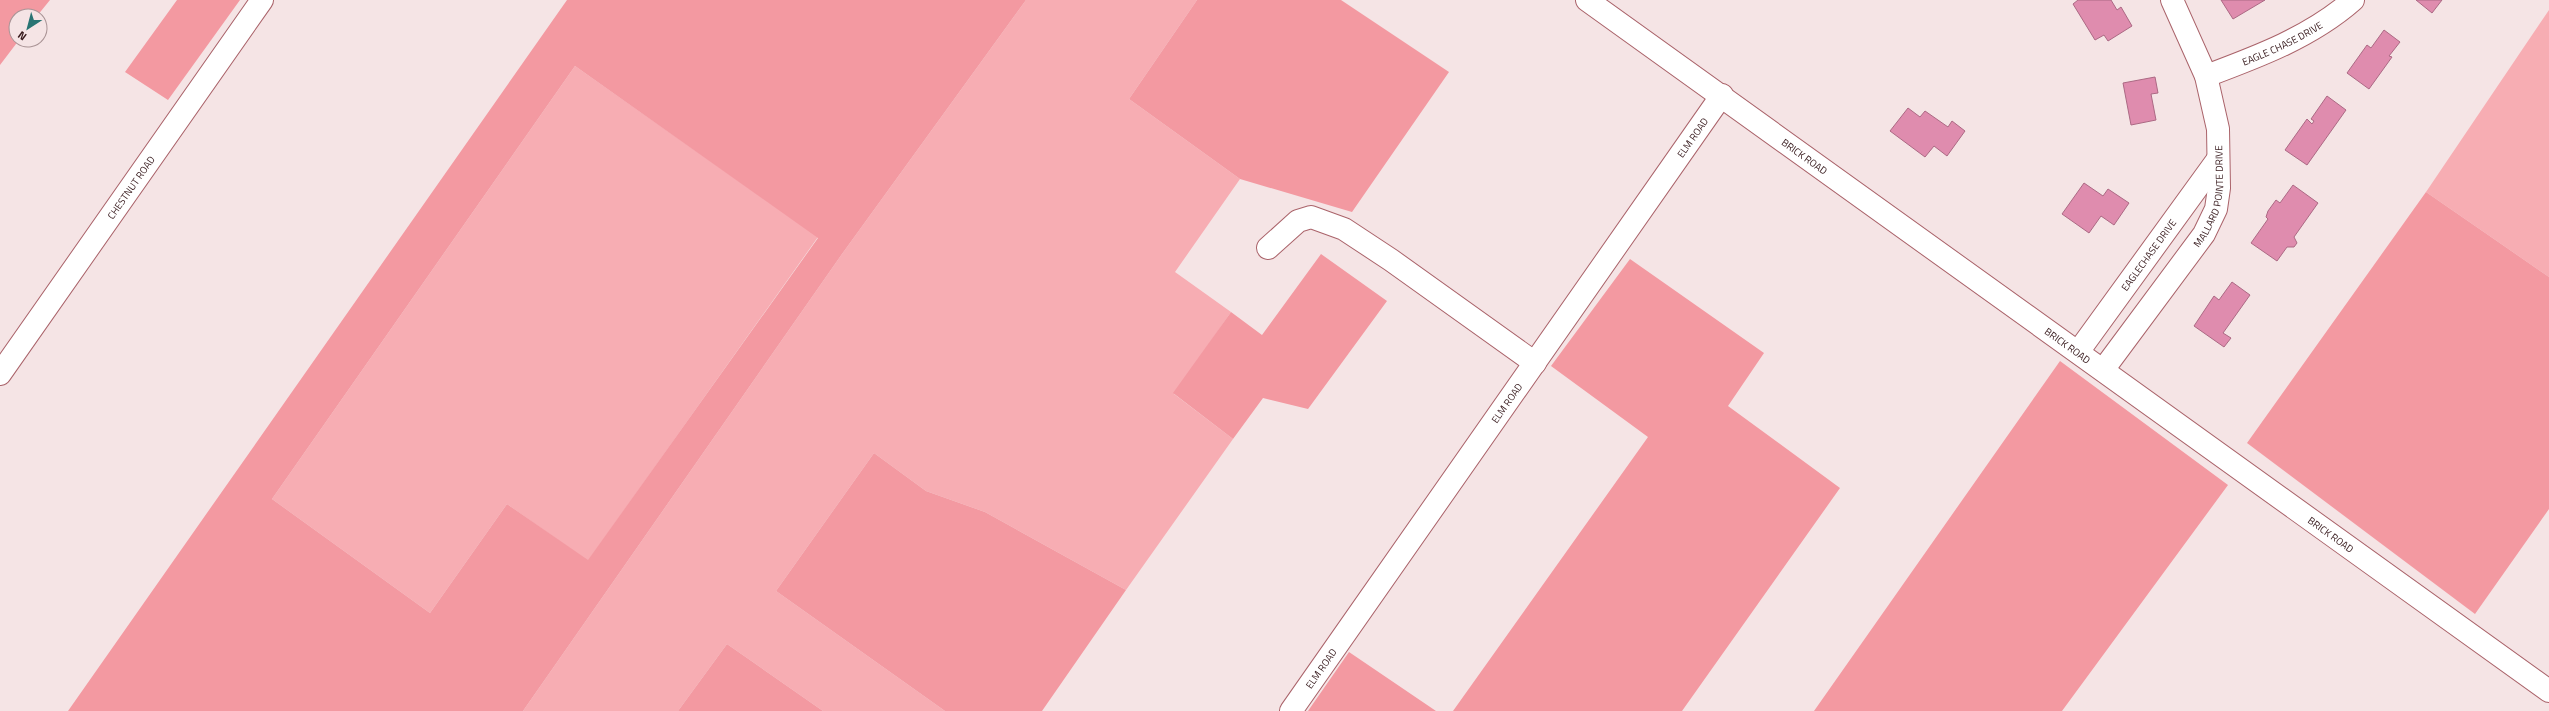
<svg xmlns="http://www.w3.org/2000/svg" width="2549" height="711" font-family="'Titillium Web',sans-serif">
<style>
.green{fill:#f7adb3}
.forest{fill:#f399a1;fill-rule:evenodd}
.building{fill:#df8cae;stroke:#ac6984}
.lines{fill:none;stroke-linecap:round;stroke-linejoin:round}
.minor-casing{stroke:#aa636a;stroke-width:24}
.minor{stroke:#fff;stroke-width:22}
.labels{text-anchor:middle;stroke-width:3.5;stroke-linejoin:round;paint-order:stroke}
.street-label{font-size:10px;fill:#371a1d;stroke:#f5e4e5}
</style>
<rect width="100%" height="100%" fill="#f5e4e5"/>
<!-- green -->
<path class="green" d="M1026 0H1197L1129 99 1240 179 1175 272 1231 312 1174 394 1233 439 1126 590 985 512 926 491 874 453 776 591 945 711H823L727 644 678 711H523L842 254Z
M2549 10V277L2426 192Z
M575 66 818 237 588 561 507 504 430 613 272 499Z"/>
<!-- forest -->
<path class="forest" d="M0 0H50L37 16H16V40H19L0 65Z
M177 0H240L168 100 125 72Z
M567 0H1026L842 254 523 711H68ZM575 66 818 238 588 560 507 504 430 613 272 499Z
M1197 0H1341L1449 72 1352 212 1240 179 1129 99Z
M2426 192 2549 277V509L2475 614 2247 443Z
M1321 254 1387 301 1308 409 1263 398 1233 439 1173 393 1231 312 1262 335Z
M1630 259 1764 353 1728 406 1840 488 1682 711H1453L1648 437 1551 366Z
M2060 361 2228 485 2062 711H1814Z
M874 453 926 491 985 512 1126 590 1042 711H945L776 591Z
M727 644 823 711H678Z
M1349 652 1436 711H1308Z"/>
<!-- building -->
<path class="building" d="M2078 0H2111L2117 10 2121 7 2132 26 2108 41 2104 35 2095 40 2073 4Z
M2221 0H2265L2233 19Z
M2416 0H2442L2432 13Z
M2384 30 2400 42 2389 56 2392 57 2369 89 2347 73 2367 45 2371 48Z
M2155 77 2158 93 2151 94 2156 120 2131 125 2123 83Z
M2327 96 2346 110 2307 165 2285 150 2307 119 2312 124 2314 121 2311 119Z
M1908 108 1920 117 1925 111 1948 127 1952 121 1965 131 1947 156 1934 146 1925 157 1890 131Z
M2084 183 2103 196 2108 189 2129 203 2114 225 2101 216 2089 233 2062 214Z
M2293 185 2318 203 2294 237 2297 243 2294 247H2287L2277 261 2251 243 2268 219 2266 217 2268 211 2276 200 2280 203Z
M2232 282 2250 295 2223 333 2231 338 2224 347 2194 326 2214 296 2219 300Z"/>
<g class="lines">
<!-- minor casing -->
<g class="minor-casing">
<g id="minor">
<path id="s1" d="M1587 0 2549 691"/>
<path id="s2" d="M2206 76C2257 57 2311 37 2353 0"/>
<path d="M1268 248 1298 221 1311 217 1344 229 1391 260 1535 363"/>
<path id="s3" d="M2078 352 2218 159"/>
<path id="s4" d="M2103 370 2204 234 2216 209 2219 188 2218 129 2206 76 2172 0"/>
<path id="s5" d="M0 374 262 0"/>
<path id="s6" d="M1291 711 1722 95"/>
</g>
</g>
<!-- minor -->
<use href="#minor" class="minor"/>
</g>
<g class="labels">
<!-- street labels -->
<g class="street-label">
<text dy="4" stroke="none"><textPath href="#s2" startOffset="83">EAGLE CHASE DRIVE</textPath></text>
<text dy="4" stroke="none"><textPath href="#s6" startOffset="700">ELM ROAD</textPath></text>
<text dy="4" stroke="none"><textPath href="#s1" startOffset="268">BRICK ROAD</textPath></text>
<text dy="4" stroke="none"><textPath href="#s5" startOffset="228">CHESTNUT ROAD</textPath></text>
<text dy="4" stroke="none"><textPath href="#s4" startOffset="208">MALLARD POINTE DRIVE</textPath></text>
<text dy="4" stroke="none"><textPath href="#s3" startOffset="120">EAGLECHASE DRIVE</textPath></text>
<text dy="4" stroke="none"><textPath href="#s1" startOffset="592">BRICK ROAD</textPath></text>
<text dy="4" stroke="none"><textPath href="#s6" startOffset="376">ELM ROAD</textPath></text>
<text dy="4" stroke="none"><textPath href="#s1" startOffset="916">BRICK ROAD</textPath></text>
<text dy="4" stroke="none"><textPath href="#s6" startOffset="52">ELM ROAD</textPath></text>
</g>
</g>
<!-- north arrow -->
<g transform="translate(28 28) rotate(216)"><circle r="19" fill="#f5e4e5" stroke="#a99395"/>
<path d="M0-3L7 15L0 10L-7 15Z" fill="#297473"/>
<text y="-6" font-size="11" font-weight="bold" text-anchor="middle" fill="#371a1d">N</text>
</g>
</svg>
